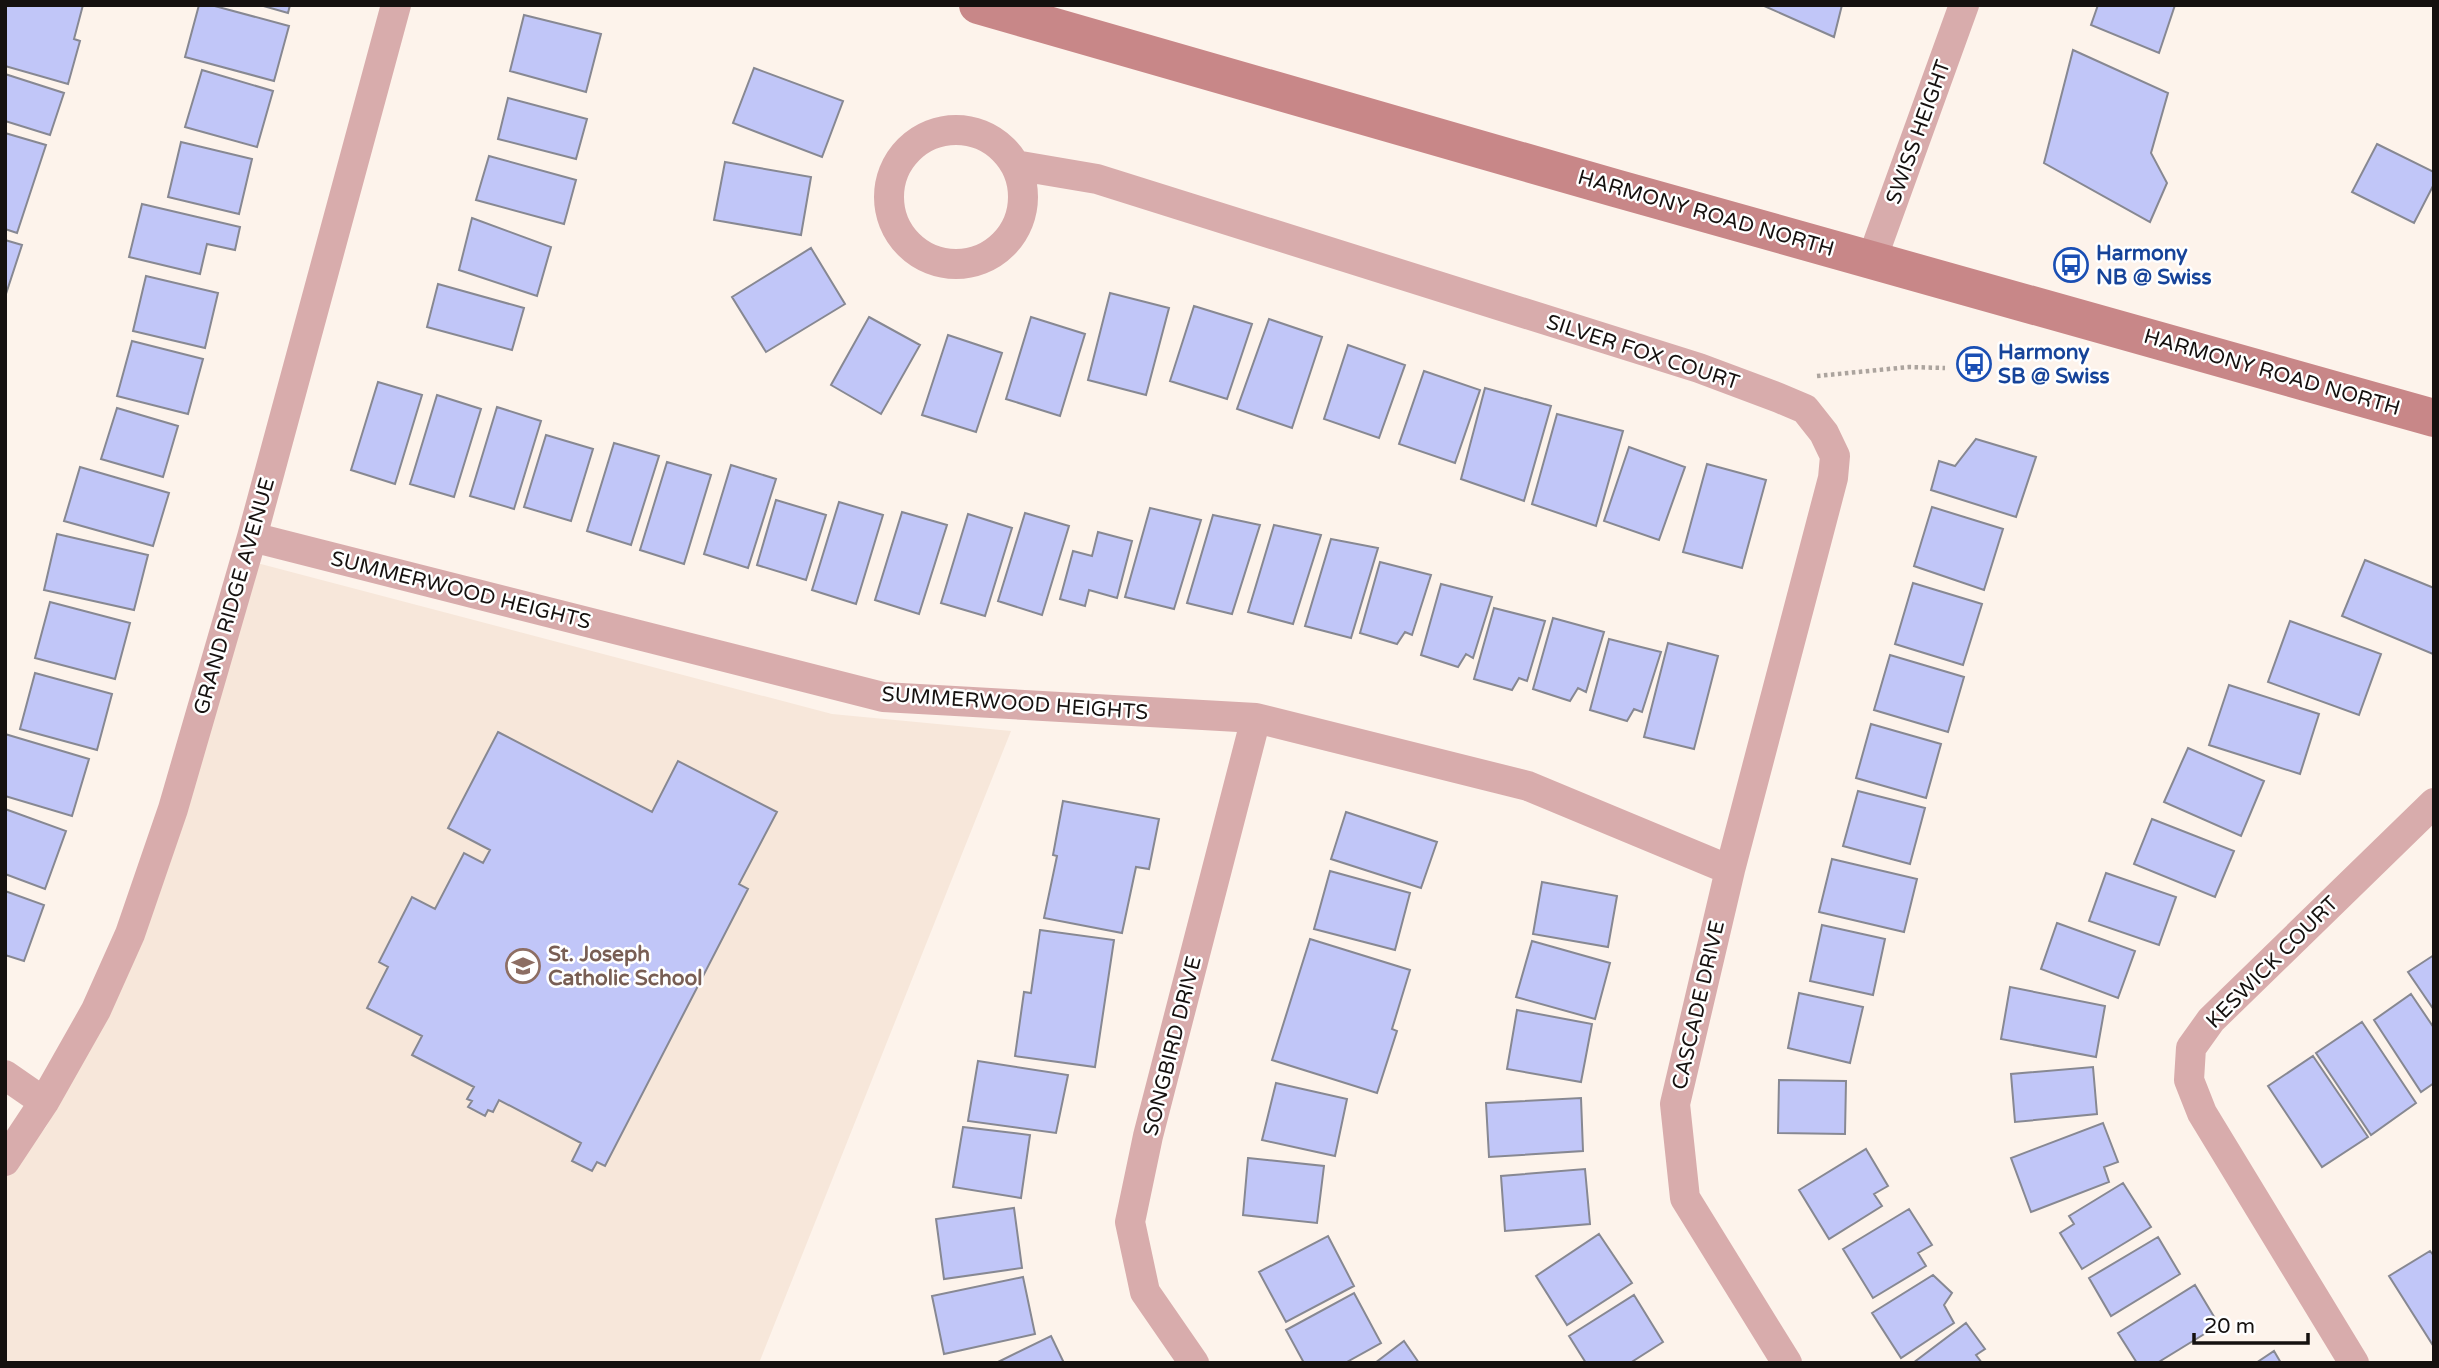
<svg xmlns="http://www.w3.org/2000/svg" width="2439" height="1368" font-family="'Varela Round',sans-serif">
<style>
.built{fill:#f7e7da}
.building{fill:#c1c6f8;stroke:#878892;stroke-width:2}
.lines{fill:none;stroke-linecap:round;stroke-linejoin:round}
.path{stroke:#aca49e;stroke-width:4.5;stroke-dasharray:3.5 3.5;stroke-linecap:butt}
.minor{stroke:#d8acac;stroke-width:30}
.secondary{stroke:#c88788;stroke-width:38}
.labels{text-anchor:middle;stroke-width:5;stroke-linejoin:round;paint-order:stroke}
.street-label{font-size:21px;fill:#15110f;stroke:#fff}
.transit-label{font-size:21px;font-weight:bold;fill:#164399;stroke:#fff;text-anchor:start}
.education-label{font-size:21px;font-weight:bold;fill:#785e54;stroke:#fff;text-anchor:start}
</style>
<rect width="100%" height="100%" fill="#fdf3eb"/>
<!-- built -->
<path class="built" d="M257 563 832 714 1011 731 759 1363H5V1179L46 1127 107 1014Z"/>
<!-- building -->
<path class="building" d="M5 5H83L74 39 80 41 68 84 5 66Z
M199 5H211L289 26 274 81 185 57Z
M260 5H290L288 13Z
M1762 5H1842L1834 37Z
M2098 5H2175L2159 53 2091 25Z
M524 15 601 34 586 92 510 71Z
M2073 50 2168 93 2151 153 2167 183 2150 222 2044 163Z
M754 68 843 101 822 157 733 123Z
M202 70 273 91 257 147 185 127Z
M5 74 64 93 50 135 5 121Z
M508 98 587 119 576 159 498 139Z
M5 133 46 145 17 233 5 229Z
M181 142 252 159 239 214 168 197Z
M2377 144 2434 172V184L2414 223 2352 192Z
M489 156 576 180 564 224 476 200Z
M725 162 811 177 801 235 714 220Z
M142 204 240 227 235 250 207 244 200 274 129 257Z
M472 218 551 247 537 296 459 270Z
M5 240 22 245 5 297Z
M811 248 845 304 766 352 732 297Z
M146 276 218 293 205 348 133 331Z
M438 284 524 308 512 350 427 327Z
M1110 293 1169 308 1146 395 1088 380Z
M1194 306 1252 324 1227 399 1170 381Z
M869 317 920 345 881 414 831 385Z
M1031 317 1085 334 1060 416 1006 399Z
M1269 319 1322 337 1292 428 1237 409Z
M948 335 1002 353 976 432 922 415Z
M132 341 203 359 188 414 117 396Z
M1348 345 1405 365 1379 438 1324 419Z
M1424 371 1480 390 1455 463 1399 444Z
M378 382 422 395 395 484 351 470Z
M1485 388 1551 406 1524 501 1461 479Z
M437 395 481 409 454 497 410 484Z
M497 407 541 421 514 509 470 496Z
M117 408 178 426 163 477 101 459Z
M1557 414 1623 431 1596 526 1532 504Z
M546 435 593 449 571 521 524 507Z
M1976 439 2036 457 2016 517 1931 490 1939 461 1955 466Z
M614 443 659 456 631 545 587 531Z
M1629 447 1685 467 1659 540 1604 521Z
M667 462 711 475 684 564 640 550Z
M1707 464 1766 480 1742 568 1683 552Z
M731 465 776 479 748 568 704 554Z
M80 467 169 493 153 546 64 521Z
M776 500 826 515 806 580 757 565Z
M839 502 883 515 856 604 812 590Z
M1932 507 2003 529 1984 590 1914 566Z
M1150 508 1201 520 1174 609 1125 597Z
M902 512 947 525 919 614 875 600Z
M1025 513 1069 526 1042 615 998 601Z
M968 514 1012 528 985 616 941 603Z
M1213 515 1260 525 1232 614 1187 603Z
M1274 525 1321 535 1293 624 1248 612Z
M1098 532 1132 541 1117 598 1089 590 1085 606 1060 599 1073 551 1092 556Z
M57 534 148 555 134 610 44 590Z
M1331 539 1378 548 1351 638 1305 626Z
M2365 560 2434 588 2433 654 2342 616Z
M1380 562 1431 575 1412 635 1405 632 1397 644 1360 633Z
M1913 583 1982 604 1963 665 1895 644Z
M1441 584 1492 597 1473 658 1466 654 1458 667 1421 655Z
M50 602 130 623 115 679 35 658Z
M1494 608 1545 621 1527 681 1519 678 1512 690 1474 679Z
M1553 618 1604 632 1586 692 1578 688 1570 701 1533 689Z
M2290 621 2381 654 2359 715 2268 682Z
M1609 639 1661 652 1642 712 1634 709 1627 721 1590 710Z
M1668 643 1718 656 1694 749 1644 737Z
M1890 655 1964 677 1948 732 1874 710Z
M35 673 112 694 97 750 20 729Z
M2229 685 2319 714 2300 774 2209 745Z
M1871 724 1941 744 1926 798 1856 778Z
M498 732 652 812 678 761 777 812 739 884 748 889 605 1166 597 1162 592 1171 572 1161 581 1143 499 1100 493 1112 488 1110 485 1116 468 1107 472 1101 467 1099 474 1087 412 1055 422 1036 367 1008 388 967 379 962 412 897 435 909 464 853 483 863 490 850 448 828Z
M5 734 89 759 72 816 5 796Z
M2188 748 2264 781 2241 836 2164 802Z
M1858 791 1925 808 1910 864 1843 846Z
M1063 801 1159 819 1149 869 1136 867 1122 933 1044 918 1057 856 1053 855Z
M5 809 66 831 45 889 5 874Z
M1346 812 1437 842 1421 888 1331 859Z
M2152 819 2234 851 2215 897 2134 864Z
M1832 859 1917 879 1904 932 1819 912Z
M1330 871 1410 893 1395 950 1314 929Z
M2106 873 2176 897 2159 945 2089 921Z
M1542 882 1617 896 1608 947 1533 934Z
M5 891 44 905 24 961 5 955Z
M2057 923 2135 951 2118 998 2041 969Z
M1822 925 1885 939 1873 995 1810 981Z
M1040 930 1114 940 1095 1067 1015 1056 1024 992 1031 993Z
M1310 939 1410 970 1392 1029 1397 1031 1377 1093 1272 1060Z
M1532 941 1610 963 1595 1019 1516 997Z
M2434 955V1010L2408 972Z
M2010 987 2105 1006 2096 1057 2001 1039Z
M1799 993 1863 1007 1850 1063 1788 1048Z
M2411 994 2434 1028V1083L2421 1092 2374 1020Z
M1517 1010 1592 1024 1581 1082 1507 1069Z
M2362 1022 2416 1103 2371 1135 2316 1053Z
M2313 1056 2368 1137 2322 1167 2268 1086Z
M978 1061 1068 1075 1056 1133 968 1121Z
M2093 1067 2097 1114 2015 1122 2011 1074Z
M1779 1080 1846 1081 1845 1134 1778 1133Z
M1276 1083 1347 1099 1335 1156 1262 1140Z
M1581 1098 1583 1151 1489 1157 1486 1103Z
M2103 1123 2118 1162 2104 1167 2109 1182 2031 1212 2011 1158Z
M963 1127 1030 1135 1021 1198 953 1187Z
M1866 1149 1888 1186 1874 1194 1882 1206 1829 1239 1799 1190Z
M1248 1158 1324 1166 1317 1223 1243 1215Z
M1585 1169 1590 1224 1505 1231 1501 1176Z
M2123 1183 2151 1227 2082 1269 2060 1233 2074 1224 2069 1216Z
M1014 1208 1022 1268 944 1279 936 1219Z
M1909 1209 1932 1245 1918 1253 1926 1266 1873 1298 1843 1249Z
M1599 1234 1632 1283 1567 1325 1536 1276Z
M1328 1236 1354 1286 1286 1322 1259 1272Z
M2158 1237 2180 1274 2111 1316 2089 1278Z
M2430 1251 2434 1256V1347L2389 1276Z
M1933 1275 1952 1293 1944 1305 1954 1323 1901 1358 1872 1313Z
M1023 1277 1035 1334 944 1354 932 1296Z
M2195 1285 2219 1325 2157 1363H2137L2118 1333Z
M1354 1293 1381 1343 1345 1363H1304L1286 1330Z
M1634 1295 1663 1342 1630 1363H1586L1569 1336Z
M1966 1323 1985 1349 1976 1355 1982 1363H1913Z
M1051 1336 1064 1363H996Z
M1404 1341 1419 1363H1375Z
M2274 1351 2281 1363H2256Z"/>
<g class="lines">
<!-- path -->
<path class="path" d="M1817 376 1909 367 1945 368"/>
<!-- minor -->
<path class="minor" d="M889 197a67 67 0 1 1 134 0a67 67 0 1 1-134 0Z
M1015 165 1097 179 1699 368 1779 398 1805 409 1824 433 1835 456 1833 478 1730 870 1675 1104 1685 1198 1787 1363
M1872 259 1964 5
M252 537 883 697 1256 718 1528 786 1730 870
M5 1075 44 1102
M5 1161 44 1102 96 1010 130 934 173 809 252 537 396 5
M1194 1363 1145 1292 1130 1222 1148 1136 1256 718
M2354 1363 2202 1113 2189 1080 2191 1048 2211 1020 2434 803"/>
<!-- secondary -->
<path class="secondary" d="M978 5 1615 188 2434 418"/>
</g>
<!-- icons -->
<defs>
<g id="bus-ring" transform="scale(1.75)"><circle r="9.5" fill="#fff" stroke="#1a4fb4" stroke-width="1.5"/><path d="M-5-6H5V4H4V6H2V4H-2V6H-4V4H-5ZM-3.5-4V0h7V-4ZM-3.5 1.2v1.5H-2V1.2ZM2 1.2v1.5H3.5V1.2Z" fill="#1a4fb4"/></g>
<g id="school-ring" transform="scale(1.75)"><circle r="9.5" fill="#fff" stroke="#8d6e63" stroke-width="1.5"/><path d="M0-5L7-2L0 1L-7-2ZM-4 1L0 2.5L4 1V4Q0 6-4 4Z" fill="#8d6e63"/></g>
</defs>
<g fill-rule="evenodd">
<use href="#bus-ring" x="2071" y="265"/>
<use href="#bus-ring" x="1974" y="364"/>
<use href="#school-ring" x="523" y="966"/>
</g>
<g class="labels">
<!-- street labels -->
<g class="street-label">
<text transform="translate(1918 132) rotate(-70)" y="7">SWISS HEIGHT</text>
<text transform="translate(1706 213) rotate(16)" y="7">HARMONY ROAD NORTH</text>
<text transform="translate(1643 352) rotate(18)" y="7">SILVER FOX COURT</text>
<text transform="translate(2272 372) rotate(16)" y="7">HARMONY ROAD NORTH</text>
<text transform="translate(461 590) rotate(14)" y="7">SUMMERWOOD HEIGHTS</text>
<text transform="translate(234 596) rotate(-74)" y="7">GRAND RIDGE AVENUE</text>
<text transform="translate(1015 703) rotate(4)" y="7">SUMMERWOOD HEIGHTS</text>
<text transform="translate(2272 962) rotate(-45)" y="7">KESWICK COURT</text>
<text transform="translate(1698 1005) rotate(-77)" y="7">CASCADE DRIVE</text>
<text transform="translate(1172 1046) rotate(-76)" y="7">SONGBIRD DRIVE</text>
</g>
<!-- transit labels -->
<g class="transit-label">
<text x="2096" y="260">Harmony<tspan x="2096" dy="24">NB @ Swiss</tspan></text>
<text x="1998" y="359">Harmony<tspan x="1998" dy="24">SB @ Swiss</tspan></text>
</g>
<!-- education labels -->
<g class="education-label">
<text x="548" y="961">St. Joseph<tspan x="548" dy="24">Catholic School</tspan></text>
</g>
</g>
<!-- border -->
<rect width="2439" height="1368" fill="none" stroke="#15110f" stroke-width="14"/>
<!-- scale -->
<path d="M2194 1333v10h114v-10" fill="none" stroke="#15110f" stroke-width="3.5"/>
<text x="2204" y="1333" font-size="21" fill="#15110f" stroke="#ffffff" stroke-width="5" paint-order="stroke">20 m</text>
</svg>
